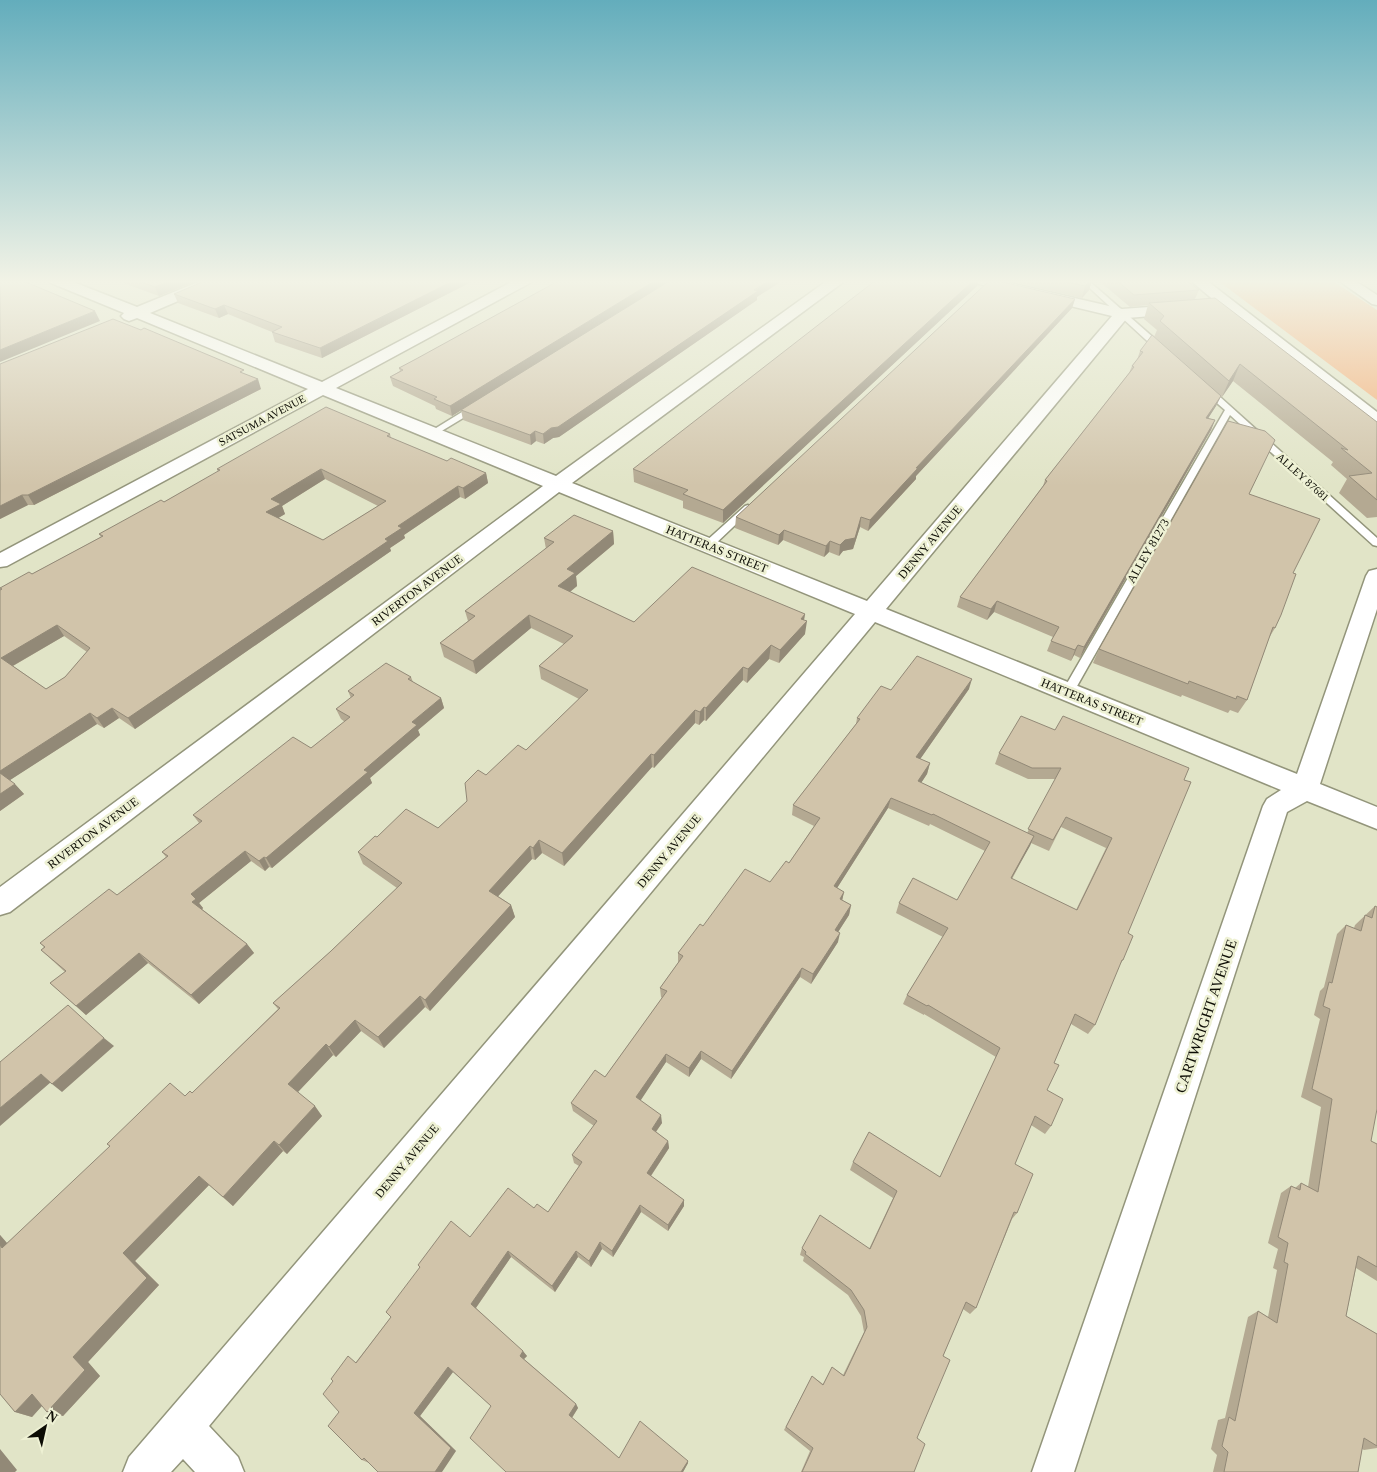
<svg xmlns="http://www.w3.org/2000/svg" width="1377" height="1472" font-family="'Times New Roman',serif">
<style>
.green{fill:#f4ad75}
.lines{fill:none;stroke-linecap:round;stroke-linejoin:round}
.service-casing{stroke:#93957b;stroke-width:3}
.minor-casing{stroke:#93957b;stroke-width:3}
.service{fill:#fff;fill-rule:evenodd}
.minor{fill:#fff;fill-rule:evenodd}
.wall{fill:#b4a992;fill-rule:evenodd}
.shaded-wall{fill:#928977}
.building{fill:#d1c4aa;stroke:#928977;fill-rule:evenodd}
.labels{text-anchor:middle;stroke-width:5;stroke-linejoin:round;paint-order:stroke}
.far-street-label{font-size:11px;fill:#0d0d05;stroke:#eef1d4}
.street-label{font-size:12px;fill:#0d0d05;stroke:#eef1d4}
.near-street-label{font-size:15px;fill:#0d0d05;stroke:#eef1d4}
</style>
<rect width="100%" height="100%" fill="#e1e4c7"/>
<!-- green -->
<path class="green" d="M1217 280H1331L1377 310V400Z"/>
<g class="lines">
<!-- service casing -->
<g class="service-casing">
<path id="service" d="M1081 280H1088L1164 347V351H1158Z
M1203 387H1209L1377 538V546L1373 545 1230 415 1072 695H1064L1062 692 1225 410 1203 391Z
M475 404 479 407 478 409 435 435 432 436 428 433Z
M748 505 753 508 751 510 712 547H704V543L745 506Z"/>
</g>
<!-- minor casing -->
<g class="minor-casing">
<path id="minor" d="M49 280H68L137 307 203 280H222L220 283 150 313 322 382 515 280H532L530 283 336 388 556 476 828 280H844L842 283 572 483 867 601 1112 316 975 283 973 280H997L1122 309 1216 302 1190 280H1206L1377 412V426L1371 425 1226 310 1127 318 886 609 1297 774 1366 576 1369 571 1377 569V609L1320 784 1377 807V829L1307 801 1287 812 1074 1472H1032L1263 806 1267 799 1281 790 875 622 209 1426 238 1457 244 1472H195L183 1459 171 1472H123L129 1457 855 614 559 492 10 912 0 915V887L543 486 323 395 7 566 0 567V553L308 389 137 318 129 321 124 319 121 316 124 313 51 283Z
M1338 280H1354L1377 295V305L1372 304Z"/>
</g>
<!-- service -->
<use href="#service" class="service"/>
<!-- minor -->
<use href="#minor" class="minor"/>
</g>
<!-- wall -->
<path class="wall" d="M115 280H199L159 296Z
M475 280 322 358 275 342 272 332 228 314 219 318 178 303 174 294Z
M1004 280H1186L1199 290 1195 299 1377 422V517L1367 518 1339 493 1347 479 1331 465 1333 462 1233 381 1222 397 1154 337 1157 330 1144 319 1148 305 1130 307 1098 280 1095 284 1092 281 1089 290 1082 298Z
M977 286 723 523 683 508V501L634 482 633 469Z
M757 297V300L559 437 553 438 544 444 536 441 531 445 463 420 461 410 452 416 436 409 435 406 393 386 390 377 400 371 399 368Z
M1075 299 1072 308 916 476V479L868 531 860 527 853 549 843 551 839 556 829 552 824 557 783 540 778 545 735 528 736 517Z
M1152 335 1221 396 1216 406 1208 418 1215 420 1211 430 1080 658 1074 655 1071 661 1047 651 1051 641 1053 637 994 612 987 620 957 607 960 597 1043 486 1045 480 1129 373 1132 366 1137 360 1140 351Z
M0 364 246 374 261 389 34 505H28L0 519Z
M390 434 391 438 447 461 486 473 488 483 465 499 460 497 404 535 405 538 390 548 391 551 135 729 119 718 104 728 97 724 10 780 24 794 0 811 1 590 0 589 32 574 101 537 99 534 164 502 218 472 217 469ZM325 479 378 506 323 540 278 518 285 514 282 506ZM64 636 87 652 65 677 46 689 13 666Z
M1249 494 1293 573 1275 628 1269 638 1247 700 1238 713 1230 710 1228 713 1182 695 1181 697 1093 663 1099 649Z
M613 531 614 544 576 576 577 586 570 592 634 622 805 614 804 620 805 634 779 663 769 659 747 683 743 680 706 721 704 720 699 725 695 723 654 768 652 767 564 866 542 853 535 860 532 859 498 896 511 905 515 917 430 1011 425 1007 384 1048 361 1031 336 1057 333 1055 298 1092 322 1116 287 1154 283 1151 233 1206 209 1185 135 1261 159 1285 88 1362 100 1376 63 1416 42 1406 32 1417 15 1412 0 1394V1235L7 1243 185 1096 192 1093 278 1009 273 1003 331 951 397 888 363 864 358 852 377 837 438 828 467 801 486 775 526 750 579 699 541 679 539 666 564 644 531 628 476 674 444 657 440 643 468 621 465 611 546 549 544 538Z
M411 677 413 682 441 698 444 708 418 730 420 735 370 778 372 783 272 868 269 867 265 871 251 861 199 903 203 908 202 909 247 944 254 953 199 1004 148 963 86 1015 50 983 65 972 41 950 44 947 40 943 117 895 166 857 162 852 199 823 193 815 311 748 345 722 341 719 336 709 351 698 348 691Z
M969 689 920 759 930 763 927 774 921 783 1027 833 1056 779H1028L995 764 999 753 1055 730 1184 780 1128 933 1123 960 1118 967 1095 1025 1088 1034 1071 1024 1054 1063 1047 1090 1051 1126 1045 1134 1031 1125 1015 1164 1017 1213 1012 1219 976 1308 970 1314 963 1309 943 1356 917 1438 914 1472H801L810 1451 784 1430 812 1376 823 1384 832 1367 843 1375 864 1332 861 1316 848 1295 803 1261 804 1257 800 1255 802 1248 869 1249 893 1198 850 1170 853 1162 940 1177 996 1057 924 1014V1015L903 1004 907 995 943 937 896 913 899 903 957 900 985 851 930 824 929 826 888 808 837 888 844 892 842 900 851 905 849 915 838 932V942L811 984 800 977 731 1079 701 1059 689 1077 666 1062 640 1100 662 1123 656 1132 668 1141 669 1148 651 1176 684 1200V1206L668 1231 641 1212 613 1257 602 1249 591 1267 578 1257 555 1292 511 1257 476 1308 527 1356 524 1359 576 1404 578 1408 572 1418 619 1458 688 1463 683 1472H506L491 1406 453 1372 420 1416 456 1451 369 1463 362 1460 339 1412 356 1362 391 1317 420 1268 418 1265 470 1237 534 1208 548 1212 579 1166 574 1163 572 1155 594 1126 573 1111 571 1103 605 1077 662 998 661 997 660 988 678 963V953L703 926 770 882 789 863 814 826 792 815 793 805 856 724 857 718 891 690ZM1061 827 1106 848 1076 910 1012 879 1031 843 1049 851Z
M1375 906 1371 1141 1377 1144V1281L1356 1268 1346 1316 1377 1334V1448L1364 1450 1362 1449 1358 1472H1213L1217 1455 1211 1449 1218 1420 1225 1418 1248 1317 1258 1311 1268 1317 1277 1270 1273 1268 1278 1249 1268 1243 1281 1193 1291 1186 1295 1188 1301 1183 1308 1187 1321 1107 1301 1097 1320 1019 1314 1015 1320 991 1324 987 1337 934 1346 925 1354 928 1355 925Z"/>
<!-- shaded-wall -->
<path class="shaded-wall" d="M172 280H199L159 296 155 287Z
M455 280H475L322 358 320 348Z
M656 280H671L452 416 450 406Z
M770 280H784L757 297V300L559 437 553 438 544 444 543 434Z
M974 280H979L977 286 723 523V510Z
M1091 280H1092L1089 290 1082 298 1085 286Z
M1075 299 1072 308 916 476V479L868 531 870 520 916 468Z
M224 305 228 314 219 318 215 309Z
M95 311 100 321 0 362V350Z
M1240 364 1233 381 1222 397 1229 381Z
M258 379 261 389 34 505 28 495Z
M1221 396 1216 406 1202 428 1206 418Z
M1215 420 1211 430 1080 658 1084 647Z
M535 431 536 441 531 445 530 435Z
M321 469 325 479 282 506 285 514 270 523 266 512 271 499Z
M486 473 488 483 465 499 463 488Z
M458 486 460 497 404 535 405 538 390 548 391 551 135 729 128 718 398 526Z
M22 495 28 505 0 519V506Z
M861 517 860 527 853 549 843 551 839 556 840 545Z
M784 530 783 540 778 545 779 535Z
M613 531 614 544 576 576 577 586 560 600 558 586 567 569Z
M830 541 829 552 824 557 826 546Z
M997 601 994 612 987 620 991 609Z
M805 614 803 625 807 621 805 634 779 663 780 650 801 619Z
M529 615 531 628 476 674 473 661Z
M57 625 64 636 9 668 1 658Z
M771 645 769 659 747 683 748 669Z
M1078 645 1074 655 1071 661 1075 650Z
M743 667V680L706 721V708Z
M972 679 969 689 914 768 916 757Z
M441 698 444 708 418 730 420 735 370 778 372 783 272 868 266 858 364 770 412 722Z
M704 707V720L699 725 700 712Z
M112 708 119 718 104 728 97 718Z
M695 710V723L654 768V755Z
M90 713 97 724 7 782 0 774V771Z
M651 754 652 767 564 866 562 853Z
M930 763 927 774 915 792 918 781Z
M15 784 24 794 0 811V794Z
M891 798 888 808 832 896 834 886Z
M1034 836 1030 846 1006 888 1011 878Z
M539 840 542 853 535 860 533 848Z
M530 846 532 859 492 903 489 891Z
M245 851 251 861 199 903 203 908 200 912 192 902 191 894Z
M264 857 269 867 265 871 259 861Z
M844 892 842 901 840 899Z
M511 905 515 917 430 1011 425 1000Z
M851 905 849 915 833 940 835 930Z
M840 933 838 942 811 984 813 974Z
M247 944 254 953 199 1004 191 995Z
M139 953 148 963 86 1015 76 1006Z
M802 968 800 977 731 1079 732 1071Z
M420 996 425 1007 384 1048 378 1037Z
M355 1020 361 1031 336 1057 329 1047Z
M104 1038 114 1046 62 1092 52 1084Z
M326 1044 333 1055 296 1094 288 1084Z
M701 1051V1059L689 1077V1068Z
M666 1054V1062L637 1106 636 1097Z
M41 1074 51 1082 0 1126V1108Z
M315 1106 322 1116 287 1154 279 1145Z
M661 1115 662 1123 652 1137V1129Z
M274 1141 283 1151 233 1206 223 1197Z
M668 1141 669 1148 648 1180 647 1173Z
M199 1176 209 1185 135 1261 159 1285 88 1362 100 1376 63 1416 47 1412 123 1253Z
M684 1200V1206L668 1231V1225Z
M640 1205 641 1212 613 1257 612 1251Z
M0 1235 18 1256 2 1248 0 1245Z
M600 1242 602 1249 591 1267 589 1261Z
M508 1251 511 1257 475 1309 471 1304Z
M576 1251 578 1257 555 1292 552 1286Z
M523 1351 527 1356 523 1360 520 1356Z
M448 1367 453 1372 420 1416 456 1451 442 1472H435L414 1413Z
M32 1394 48 1399 32 1417 15 1412Z
M576 1404 578 1408 571 1419 569 1415Z
M0 1449 17 1470 15 1472H0Z
M688 1461V1463L683 1472H681Z"/>
<!-- building -->
<path class="building" d="M0 280H21L95 311 0 350Z
M136 280H172L155 287Z
M207 280H455L320 348 272 332 282 327 224 305 215 309 174 294Z
M560 280H656L450 406 434 399 437 397 390 377 403 370 399 368 416 359Z
M671 280H770L754 290 758 291 558 427 551 428 543 434 535 431 530 435 461 410Z
M876 280H974L723 510 683 494 688 490 633 469Z
M990 280H994L1075 299 916 468H918L870 520 861 517 855 538 845 540 840 545 830 541 826 546 784 530 779 535 736 517Z
M1058 280H1091L1085 286Z
M1116 280H1186L1199 290 1134 295Z
M1215 298 1377 422V500L1349 476 1372 473 1341 448 1348 450 1240 364 1229 381 1160 321 1164 316 1149 303Z
M113 319 141 330 144 328 244 370 240 372 258 379 28 495H22L0 506V364Z
M1152 335 1221 396 1206 418 1215 420 1084 647 1078 645 1075 650 1051 641 1059 627 997 601 991 609 960 597 1047 481 1045 480 1134 367 1132 366 1143 352 1140 351Z
M326 407 390 434 387 436 447 461 451 458 486 473 463 488 458 486 398 526 402 528 385 539 388 541 128 718 112 708 97 718 90 713 0 771V590L2 589 0 588 29 572 32 574 103 536 99 534 161 500 164 502 220 470 217 469ZM321 469 386 501 323 540 266 512 281 504 271 499ZM57 625 90 648 65 677 46 689 1 658Z
M1228 421 1265 431 1275 440 1249 494 1320 519 1293 573 1296 574 1281 615 1275 628 1273 627 1247 700 1237 696 1236 699 1189 681 1188 684 1099 649Z
M574 515 613 531 567 569 575 573 558 586 634 622 692 567 805 614 801 619 807 621 780 650 771 645 748 669 743 667 706 708 704 707 700 712 695 710 654 755 651 754 562 853 539 840 533 848 530 846 489 891 511 905 425 1000 420 996 378 1037 355 1020 329 1047 326 1044 288 1084 315 1106 279 1145 274 1141 223 1197 199 1176 123 1253 147 1278 73 1357 85 1370 47 1412 32 1394 15 1412 0 1394V1245L2 1248 110 1146 107 1144 170 1083 185 1096 190 1091 192 1093 280 1008 273 1003 331 951 402 883 358 852 375 836 377 837 406 809 438 828 467 801 465 783 478 770 486 775 518 745 526 750 588 690 539 666 573 636 529 615 473 661 440 643 475 616 465 611 554 542 544 538Z
M917 656 972 679 916 757 930 763 918 781 1034 836 1011 878 1077 910 1112 838 1066 817 1053 840 1028 829 1061 768H1032L999 753 1021 716 1055 730 1063 716 1189 768 1184 780 1191 782 1128 933 1133 936 1123 960H1122L1095 1025 1075 1014 1054 1063 1059 1065 1047 1090 1063 1099 1051 1126 1035 1116 1015 1164 1033 1174 1017 1213 1014 1212 976 1308 966 1302 943 1356 950 1360 917 1438 925 1444 914 1472H802L813 1448 786 1427 812 1376 823 1385 832 1367 844 1376 867 1327 864 1310 851 1290 805 1254 806 1252 802 1248 820 1215 870 1249 897 1191 853 1162 869 1132 940 1177 1000 1048 928 1005 927 1006 907 995 948 928 899 903 913 878 957 900 990 842 933 814 932 815 891 798 834 886 844 892 840 899 851 905 835 930 840 933 813 974 802 968 732 1071 701 1051 689 1068 666 1054 636 1097 661 1115 652 1129 668 1141 647 1173 684 1200 668 1225 640 1205 612 1251 600 1242 589 1261 576 1251 552 1286 508 1251 471 1304 523 1351 520 1356 576 1404 569 1415 619 1458 640 1421 688 1461 681 1472H506L470 1438 491 1406 448 1367 414 1413 451 1448 435 1472H378L364 1458 362 1460 328 1426 339 1412 323 1394 333 1381 331 1379 348 1356 356 1363 391 1317 386 1312 420 1267 418 1265 451 1221 470 1237 508 1188 534 1208 537 1204 548 1212 582 1162 572 1155 597 1121 571 1103 595 1070 605 1077 667 991 660 988 683 956 678 953 700 924 703 926 745 869 770 882 786 861 789 863 820 818 793 805 860 719 857 718 881 686 891 690Z
M386 663 411 677 408 679 441 698 412 722 417 725 364 770 368 772 266 858 264 857 259 861 245 851 191 894 196 899 192 902 247 944 191 995 139 953 76 1006 50 983 66 971 41 950 45 947 40 943 109 889 117 895 168 856 162 852 202 821 193 815 293 737 311 748 350 717 336 709 354 695 348 691Z
M0 773 15 784 0 794Z
M1375 906 1377 907V1109L1371 1141 1377 1144V1267L1358 1256 1346 1316 1377 1334V1446L1364 1438 1358 1472H1224L1228 1452 1222 1446 1229 1417 1235 1421 1258 1311 1277 1323 1288 1264 1284 1262 1288 1243 1278 1237 1291 1186 1300 1190 1301 1183 1318 1192 1332 1099 1312 1089 1330 1009 1323 1006 1329 982 1332 983 1346 925 1361 931 1365 915 1372 918Z
M68 1005 104 1038 52 1084 41 1074 0 1108V1062Z"/>
<!-- sky -->
<linearGradient id="sky" x2="0" y2="1"><stop stop-color="#63adbc"/><stop offset="0.58" stop-color="#f2f3e6"/><stop offset="1" stop-color="#f2f3e6" stop-opacity="0"/></linearGradient>
<rect width="1377" height="486" fill="url(#sky)"/>
<g class="labels">
<!-- far-street labels -->
<g class="far-street-label">
<text transform="translate(262 420) rotate(-28)" y="4">SATSUMA AVENUE</text>
<text transform="translate(1303 477) rotate(42)" y="4">ALLEY 87681</text>
</g>
<!-- street labels -->
<g class="street-label">
<text transform="translate(930 542) rotate(-50)" y="4">DENNY AVENUE</text>
<text transform="translate(717 549) rotate(22)" y="4">HATTERAS STREET</text>
<text transform="translate(1148 551) rotate(-60)" y="4">ALLEY 81273</text>
<text transform="translate(417 590) rotate(-37)" y="4">RIVERTON AVENUE</text>
<text transform="translate(1092 702) rotate(22)" y="4">HATTERAS STREET</text>
<text transform="translate(93 833) rotate(-37)" y="4">RIVERTON AVENUE</text>
<text transform="translate(669 851) rotate(-50)" y="4">DENNY AVENUE</text>
<text transform="translate(407 1161) rotate(-50)" y="4">DENNY AVENUE</text>
</g>
<!-- near-street labels -->
<g class="near-street-label">
<text transform="translate(1206 1016) rotate(-71)" y="5">CARTWRIGHT AVENUE</text>
</g>
</g>
<!-- north arrow -->
<g transform="translate(45 1427) rotate(34)" stroke="#eef1d4" stroke-width="4" paint-order="stroke">
<path d="M0-4L9 19L0 12L-9 19Z" fill="#0d0d05"/>
<text y="-8" font-size="14" font-weight="bold" text-anchor="middle" fill="#0d0d05">N</text>
</g>
</svg>
